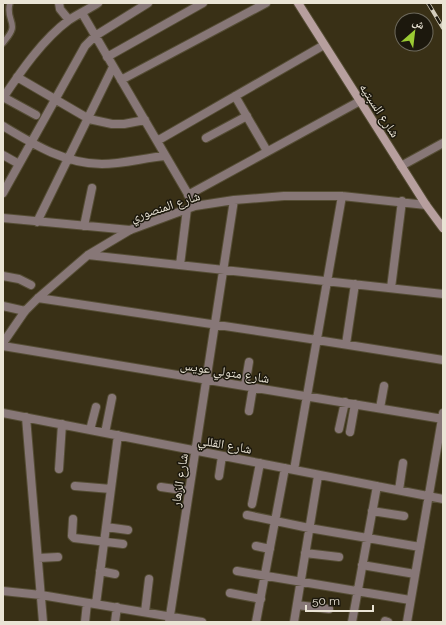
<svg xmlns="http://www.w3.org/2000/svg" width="446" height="625" font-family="Raleway,'Noto Naskh Arabic',sans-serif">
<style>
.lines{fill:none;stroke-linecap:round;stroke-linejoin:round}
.lane-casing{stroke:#554d35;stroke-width:8}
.street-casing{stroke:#554d35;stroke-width:10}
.secondary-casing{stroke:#554d35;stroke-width:10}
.lane{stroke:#877777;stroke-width:5.5}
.street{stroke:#877777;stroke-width:8}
.secondary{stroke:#b79f9e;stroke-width:8}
.rail-casing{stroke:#d3cdbc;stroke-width:4}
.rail{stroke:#1c180d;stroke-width:2.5;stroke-dasharray:8;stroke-linecap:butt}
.labels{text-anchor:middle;stroke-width:3;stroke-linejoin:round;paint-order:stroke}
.street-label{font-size:13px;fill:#eae4d5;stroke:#1c180d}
</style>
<rect width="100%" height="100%" fill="#393016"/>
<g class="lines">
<!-- lane casing -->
<g class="lane-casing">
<path id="lane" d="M3 43C6 39 11 34 12 29 14 21 6 16 10 3"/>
</g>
<!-- street casing -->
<g class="street-casing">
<path id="street" d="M59 3 60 9 69 20
M82 13 195 206
M107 57 203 3
M17 77 89 119 112 124H124L145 120
M121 80 266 3
M235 96 267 151
M3 97 36 115
M3 98C21 71 43 39 69 20 78 14 89 9 98 3
M3 126C33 144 65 164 102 164 122 164 144 158 165 156
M206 138 247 116
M157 141 324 45
M3 155 19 164
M401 166 443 143
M3 193 85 46 95 36 148 3
M188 195 360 101
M3 218 130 230
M37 222 113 67
M84 226 92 188
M88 255 443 294
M180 265 187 209
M3 276 19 279 31 285
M391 288 402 201
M38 298 317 340 443 360
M3 306 25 311
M3 343 25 311 38 298 88 255 130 230 195 206 234 200 284 196H342L426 205
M346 344 355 284
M3 346 443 419
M245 386 249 362
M380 408 384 386
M249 411 253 387
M3 413 443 499
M26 417 43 622
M339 429 345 402
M90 430 96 407
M350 432 355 404
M105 433 112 398
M59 469 62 424
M294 470 342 196
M219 476 222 456
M75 486 111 489
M161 487 189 491
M399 490 403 463
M252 504 260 463
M372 511 404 516
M247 515 309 528 420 547
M73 519 72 536 74 538 123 544
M106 527 128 530
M256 546 270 549
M305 553 339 557
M38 558 58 557
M362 565 415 574
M100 571 115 574
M237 571 410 600
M3 591 41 595 202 622
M230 593 261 599
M96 604 118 435
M297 605 329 609
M145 612 149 579
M385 621 388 622
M85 622 87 603
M115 622 117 607
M169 622 234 200
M256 622 285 468
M294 622 318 476
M352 622 377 486
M407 622 443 413"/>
</g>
<!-- secondary casing -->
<g class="secondary-casing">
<path id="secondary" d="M298 3 426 205 443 228"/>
</g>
<!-- lane -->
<use href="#lane" class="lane"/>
<!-- street -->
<use href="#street" class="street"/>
<!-- secondary -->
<use href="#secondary" class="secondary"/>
<!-- rail casing -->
<g class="rail-casing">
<path id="rail" d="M428 3 443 28"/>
</g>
<!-- rail -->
<use href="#rail" class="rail"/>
</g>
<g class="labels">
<!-- street labels -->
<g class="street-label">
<text transform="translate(380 110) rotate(57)" y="5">شارع السبتيه</text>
<text transform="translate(165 206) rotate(-18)" y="5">شارع المنصوري</text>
<text transform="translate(225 371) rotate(9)" y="5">شارع متولي عويس</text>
<text transform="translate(225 444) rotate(10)" y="5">شارع القللي</text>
<text transform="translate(179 480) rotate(-81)" y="5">شارع الزهار</text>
</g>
</g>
<!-- border -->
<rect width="446" height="625" fill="none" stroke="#eae4d5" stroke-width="8"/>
<!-- north arrow -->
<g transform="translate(414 32) rotate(28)"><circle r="19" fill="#1c180d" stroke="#6e6a5d"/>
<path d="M0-3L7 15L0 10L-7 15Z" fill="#9bcb33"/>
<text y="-6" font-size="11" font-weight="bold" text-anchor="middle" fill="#eae4d5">ش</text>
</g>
<!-- scale -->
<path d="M306 605v6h67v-6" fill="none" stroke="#eae4d5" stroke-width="2"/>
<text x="312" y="605" font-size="12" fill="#eae4d5" stroke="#1c180d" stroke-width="3" paint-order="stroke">50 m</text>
</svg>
